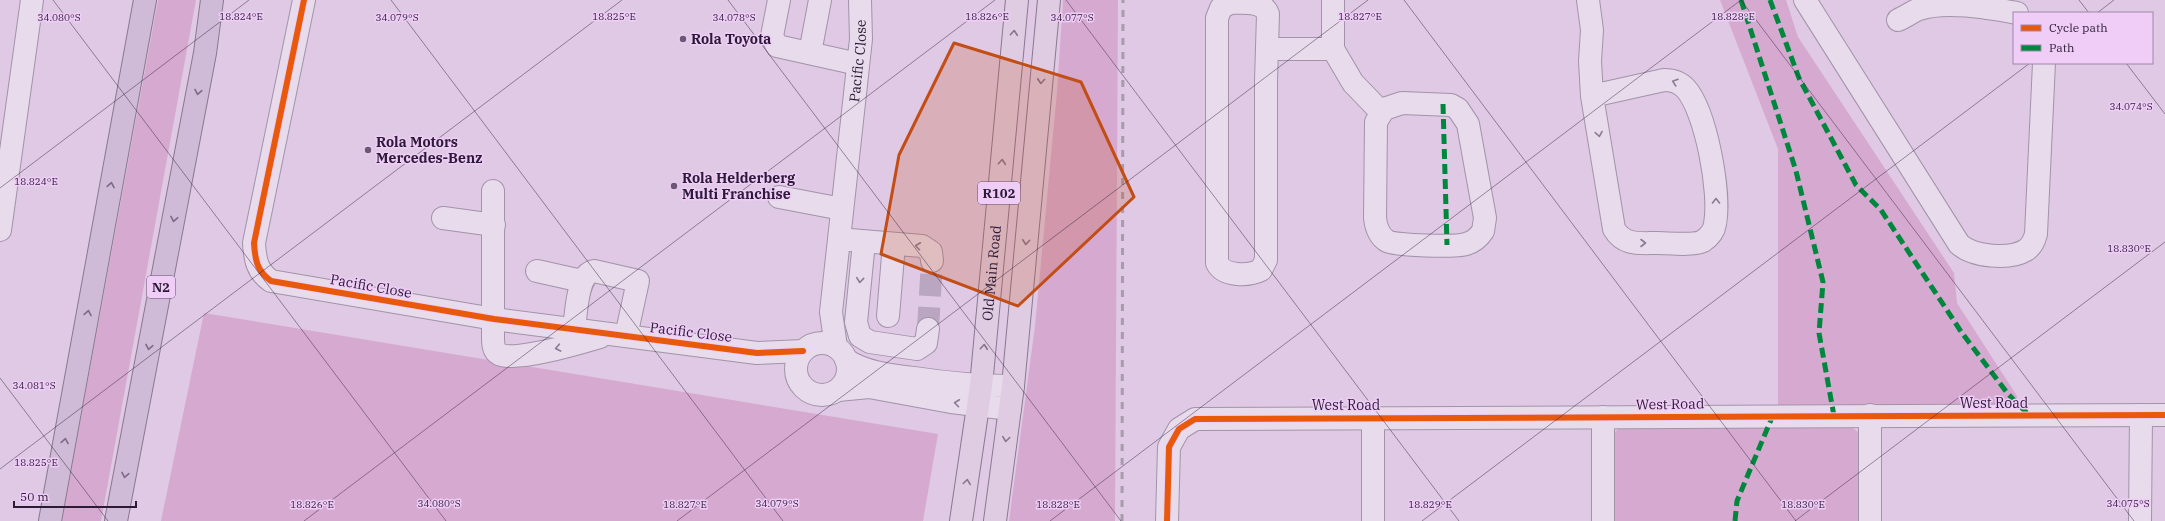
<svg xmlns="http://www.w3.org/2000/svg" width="2165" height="521" font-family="'IBM Plex Serif',serif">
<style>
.green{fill:#d6aad0}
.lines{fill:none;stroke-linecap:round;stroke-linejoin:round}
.minor-tunnel{stroke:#bba6c1;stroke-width:22;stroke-dasharray:22 11;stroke-linecap:butt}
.minor-casing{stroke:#a293a9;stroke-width:24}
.major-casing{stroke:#88798e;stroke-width:24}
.highway-casing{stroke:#88798e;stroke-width:24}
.minor{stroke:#e8dbec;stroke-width:22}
.major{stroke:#dfcce3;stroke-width:22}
.highway{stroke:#cfbad7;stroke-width:22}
.rail{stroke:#a79caa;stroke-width:3;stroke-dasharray:7 7;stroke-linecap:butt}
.quiet{stroke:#00873e;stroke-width:5;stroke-dasharray:10 5;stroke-linecap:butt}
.cycleway-casing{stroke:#efcdf7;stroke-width:8}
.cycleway{stroke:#e8590c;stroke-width:6}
.oneway{stroke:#86748d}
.oneway2{stroke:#8a7b92}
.oneway3{stroke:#7e6a87}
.marked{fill:#c24d15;fill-opacity:0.2;stroke:#c24d15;stroke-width:3;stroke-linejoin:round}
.ticks{fill:none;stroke:#2c1b37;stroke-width:1;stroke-opacity:0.45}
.poi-dot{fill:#6b5874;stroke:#efcdf7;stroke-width:1.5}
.labels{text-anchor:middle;stroke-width:3;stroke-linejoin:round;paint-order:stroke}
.shield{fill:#efcdf7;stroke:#665071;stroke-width:1}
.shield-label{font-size:13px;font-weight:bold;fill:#2c1b37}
.poi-label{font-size:14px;font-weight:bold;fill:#2c1b37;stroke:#efcdf7;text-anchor:start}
.street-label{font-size:14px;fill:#2c1b37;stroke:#efcdf7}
.ticks-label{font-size:10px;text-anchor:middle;fill:#2c1b37;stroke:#efcdf7;stroke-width:3;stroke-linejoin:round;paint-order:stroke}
</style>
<rect width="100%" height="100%" fill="#dfc9e4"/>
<!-- green -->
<path class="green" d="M158 0H196L101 521H62Z
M1063 0H1118L1115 521H1009L1035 326 1057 92Z
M1720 0H1786L1798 37 1954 273 1957 303 2017 396V407L1778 409V149Z
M204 313 938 434 923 521H161Z
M1849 425 1858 432 1860 436 1861 521H1610L1613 434 1621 426Z"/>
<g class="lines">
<!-- minor-tunnel -->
<path class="minor-tunnel" d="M928 329 932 261"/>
<!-- minor casing -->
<g class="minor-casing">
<g id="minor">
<path d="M304 0 254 243C255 260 257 271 271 281L494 319 757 353 803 351"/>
<path d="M779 0 772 36 777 46 858 64"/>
<path d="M1333 0V49L1353 83 1381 112"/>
<path d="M1588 0 1592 30 1590 61 1592 96 1614 229C1624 246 1640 243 1657 243 1668 243 1694 246 1703 241 1709 237 1714 231 1715 224 1721 193 1706 112 1686 89 1680 82 1673 80 1664 80L1592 96"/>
<path d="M1805 0 1959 244C1973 257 2010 260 2026 250 2032 246 2034 241 2036 234L2044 63"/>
<path d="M1230 3C1243 3 1263 0 1268 14L1266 81V260L1261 270C1249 276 1224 277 1217 263V18L1221 8Z"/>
<path d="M1898 20C1905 17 1912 12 1919 9 1946 0 1989 8 2017 13"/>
<path d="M1267 49H1333"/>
<path d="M810 53 820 0"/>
<path d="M1402 103 1451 105 1458 109 1468 124 1485 218 1483 231C1479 237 1474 242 1466 244 1457 247 1395 246 1387 241 1379 236 1376 227 1375 218L1376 122 1384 109Z"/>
<path d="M493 191V337C493 343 493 351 499 354 514 363 583 342 600 337"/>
<path d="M779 197 842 209"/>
<path d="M443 218 494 225"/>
<path d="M0 230 32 0"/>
<path d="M850 240 922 246 931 252 932 261"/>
<path d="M864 242 856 322 860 336 870 342 917 349 926 343 928 329"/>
<path d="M537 271 582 281"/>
<path d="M888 316 894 244"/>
<path d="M574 330C576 314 577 274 594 271L638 281 626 336"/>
<circle cx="822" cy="369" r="26"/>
<path id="s1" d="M836 347 831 312 861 39 860 0"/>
<path d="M846 360C867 373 890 375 914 378 947 383 979 386 1013 386"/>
<path d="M838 390 869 387 951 402 1010 409"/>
<path d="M1870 415V521"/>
<path d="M1167 521 1169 447 1179 429 1195 419 2165 415"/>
<path d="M1373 521V417"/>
<path d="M1603 521V417"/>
<path d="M2140 521 2141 415"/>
</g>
</g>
<!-- major casing -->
<g class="major-casing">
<g id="major">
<path id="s2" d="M961 521 981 386 1017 0"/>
<path d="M995 521 1013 386 1049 0"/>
</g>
</g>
<!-- highway casing -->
<g class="highway-casing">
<path id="highway" d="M50 521 145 0
M116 521 205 53 212 0"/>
</g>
<!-- minor -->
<use href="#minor" class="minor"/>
<!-- major -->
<use href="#major" class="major"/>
<!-- highway -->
<use href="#highway" class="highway"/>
<!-- rail -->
<path class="rail" d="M1122 521 1123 0"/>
<!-- quiet -->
<path class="quiet" d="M1741 0 1796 171 1823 282 1819 333 1834 416
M1770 0 1799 78 1856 185 1881 210 1962 333 2008 394 2029 415
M1443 104 1447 245
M1735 521 1737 501 1773 415"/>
<!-- cycleway casing -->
<g class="cycleway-casing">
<path id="cycleway" d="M304 0 254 243C255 260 257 271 271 281L494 319 757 353 803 351
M1167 521 1169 447 1179 429 1195 419 2165 415"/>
</g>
<!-- cycleway -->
<use href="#cycleway" class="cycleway"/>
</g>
<!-- one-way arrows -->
<defs><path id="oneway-chevron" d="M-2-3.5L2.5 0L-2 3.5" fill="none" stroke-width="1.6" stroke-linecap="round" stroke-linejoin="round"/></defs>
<g class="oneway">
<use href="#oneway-chevron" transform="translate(1014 33) rotate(-85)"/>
<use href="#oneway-chevron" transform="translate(1041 81) rotate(95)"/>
<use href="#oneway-chevron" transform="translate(1002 162) rotate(-85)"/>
<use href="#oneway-chevron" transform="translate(1026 242) rotate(95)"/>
<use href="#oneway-chevron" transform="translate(984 347) rotate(-85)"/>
<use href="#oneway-chevron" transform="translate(1006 439) rotate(98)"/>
<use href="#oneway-chevron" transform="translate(967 482) rotate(-82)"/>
</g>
<g class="oneway2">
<use href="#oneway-chevron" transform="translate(1675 82) rotate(-161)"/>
<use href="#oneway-chevron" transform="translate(1599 134) rotate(81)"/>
<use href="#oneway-chevron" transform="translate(1716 201) rotate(-90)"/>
<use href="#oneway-chevron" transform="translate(1643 243)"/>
<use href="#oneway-chevron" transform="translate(918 246) rotate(-173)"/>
<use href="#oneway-chevron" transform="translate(860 280) rotate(96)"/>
<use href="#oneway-chevron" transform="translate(558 348) rotate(169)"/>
<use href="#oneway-chevron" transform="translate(957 403) rotate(-173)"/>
</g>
<g class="oneway3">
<use href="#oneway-chevron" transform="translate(198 92) rotate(101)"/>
<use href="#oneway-chevron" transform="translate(111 185) rotate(-80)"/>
<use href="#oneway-chevron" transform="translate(174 219) rotate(101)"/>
<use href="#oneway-chevron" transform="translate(88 313) rotate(-80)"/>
<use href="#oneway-chevron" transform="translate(149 347) rotate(101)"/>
<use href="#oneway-chevron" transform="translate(65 441) rotate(-80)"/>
<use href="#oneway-chevron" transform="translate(125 475) rotate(101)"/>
</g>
<!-- marked area -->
<path class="marked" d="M954 43 1081 82 1134 197 1018 306 881 254 899 155Z"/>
<!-- ticks -->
<path class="ticks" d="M53 0 446 521M391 0 783 521M728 0 1121 521M1066 0 1459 521M1404 0 1796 521M1741 0 2134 521M2079 0 2089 13M2097 13 2114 0M2126 63 2165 114M0 188 249 0M0 378 108 521M0 469 622 0M304 521 995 0M677 521 1368 0M1050 521 1741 0M1422 521 2030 63M1795 521 2165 242"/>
<!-- markers -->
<g class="poi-dot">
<circle cx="683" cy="39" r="4"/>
<circle cx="368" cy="150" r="4"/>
<circle cx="674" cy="186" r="4"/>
</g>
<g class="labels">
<!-- shield labels -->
<g class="shield">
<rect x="978" y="182" width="42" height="22" rx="3"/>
<rect x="147" y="276" width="28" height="22" rx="3"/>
</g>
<g class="shield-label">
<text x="999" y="198">R102</text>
<text x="161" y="292">N2</text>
</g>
<!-- poi labels -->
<g class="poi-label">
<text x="691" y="44">Rola Toyota</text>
<text x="376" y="147">Rola Motors<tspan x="376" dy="16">Mercedes-Benz</tspan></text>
<text x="682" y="183">Rola Helderberg<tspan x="682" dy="16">Multi Franchise</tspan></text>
</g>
<!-- street labels -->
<g class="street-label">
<text dy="5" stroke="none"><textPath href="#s1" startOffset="288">Pacific Close</textPath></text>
<text dy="5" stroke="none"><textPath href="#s2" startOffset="250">Old Main Road</textPath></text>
<text transform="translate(371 286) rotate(10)" y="5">Pacific Close</text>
<text transform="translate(691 332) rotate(7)" y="5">Pacific Close</text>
<text x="1994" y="408">West Road</text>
<text transform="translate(1670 404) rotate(-1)" y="5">West Road</text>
<text x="1346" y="410">West Road</text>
</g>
</g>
<g class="ticks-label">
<text x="241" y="20">18.824°E</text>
<text x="614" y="20">18.825°E</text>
<text x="987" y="20">18.826°E</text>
<text x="1360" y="20">18.827°E</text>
<text x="1733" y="20">18.828°E</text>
<text x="59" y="21">34.080°S</text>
<text x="397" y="21">34.079°S</text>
<text x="734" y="21">34.078°S</text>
<text x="1072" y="21">34.077°S</text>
<text x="2131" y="110">34.074°S</text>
<text x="36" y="185">18.824°E</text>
<text x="2129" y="252">18.830°E</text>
<text x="34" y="389">34.081°S</text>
<text x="36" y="466">18.825°E</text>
<text x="439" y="507">34.080°S</text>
<text x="777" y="507">34.079°S</text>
<text x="2128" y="507">34.075°S</text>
<text x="312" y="508">18.826°E</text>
<text x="685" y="508">18.827°E</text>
<text x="1058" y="508">18.828°E</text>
<text x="1430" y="508">18.829°E</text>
<text x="1803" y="508">18.830°E</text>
</g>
<!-- legend -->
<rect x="2013" y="12" width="140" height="52" fill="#efcdf7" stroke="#a186aa"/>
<rect x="2021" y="25" width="20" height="6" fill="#e8590c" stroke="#a186aa"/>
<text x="2049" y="32" font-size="12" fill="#2c1b37">Cycle path</text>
<rect x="2021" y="45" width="20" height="6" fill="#00873e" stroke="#a186aa"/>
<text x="2049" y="52" font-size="12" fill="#2c1b37">Path</text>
<!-- scale -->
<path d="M14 501v6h122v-6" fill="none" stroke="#2c1b37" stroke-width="2"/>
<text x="20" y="501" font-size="12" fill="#2c1b37" stroke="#efcdf7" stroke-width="3" paint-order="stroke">50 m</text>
</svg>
